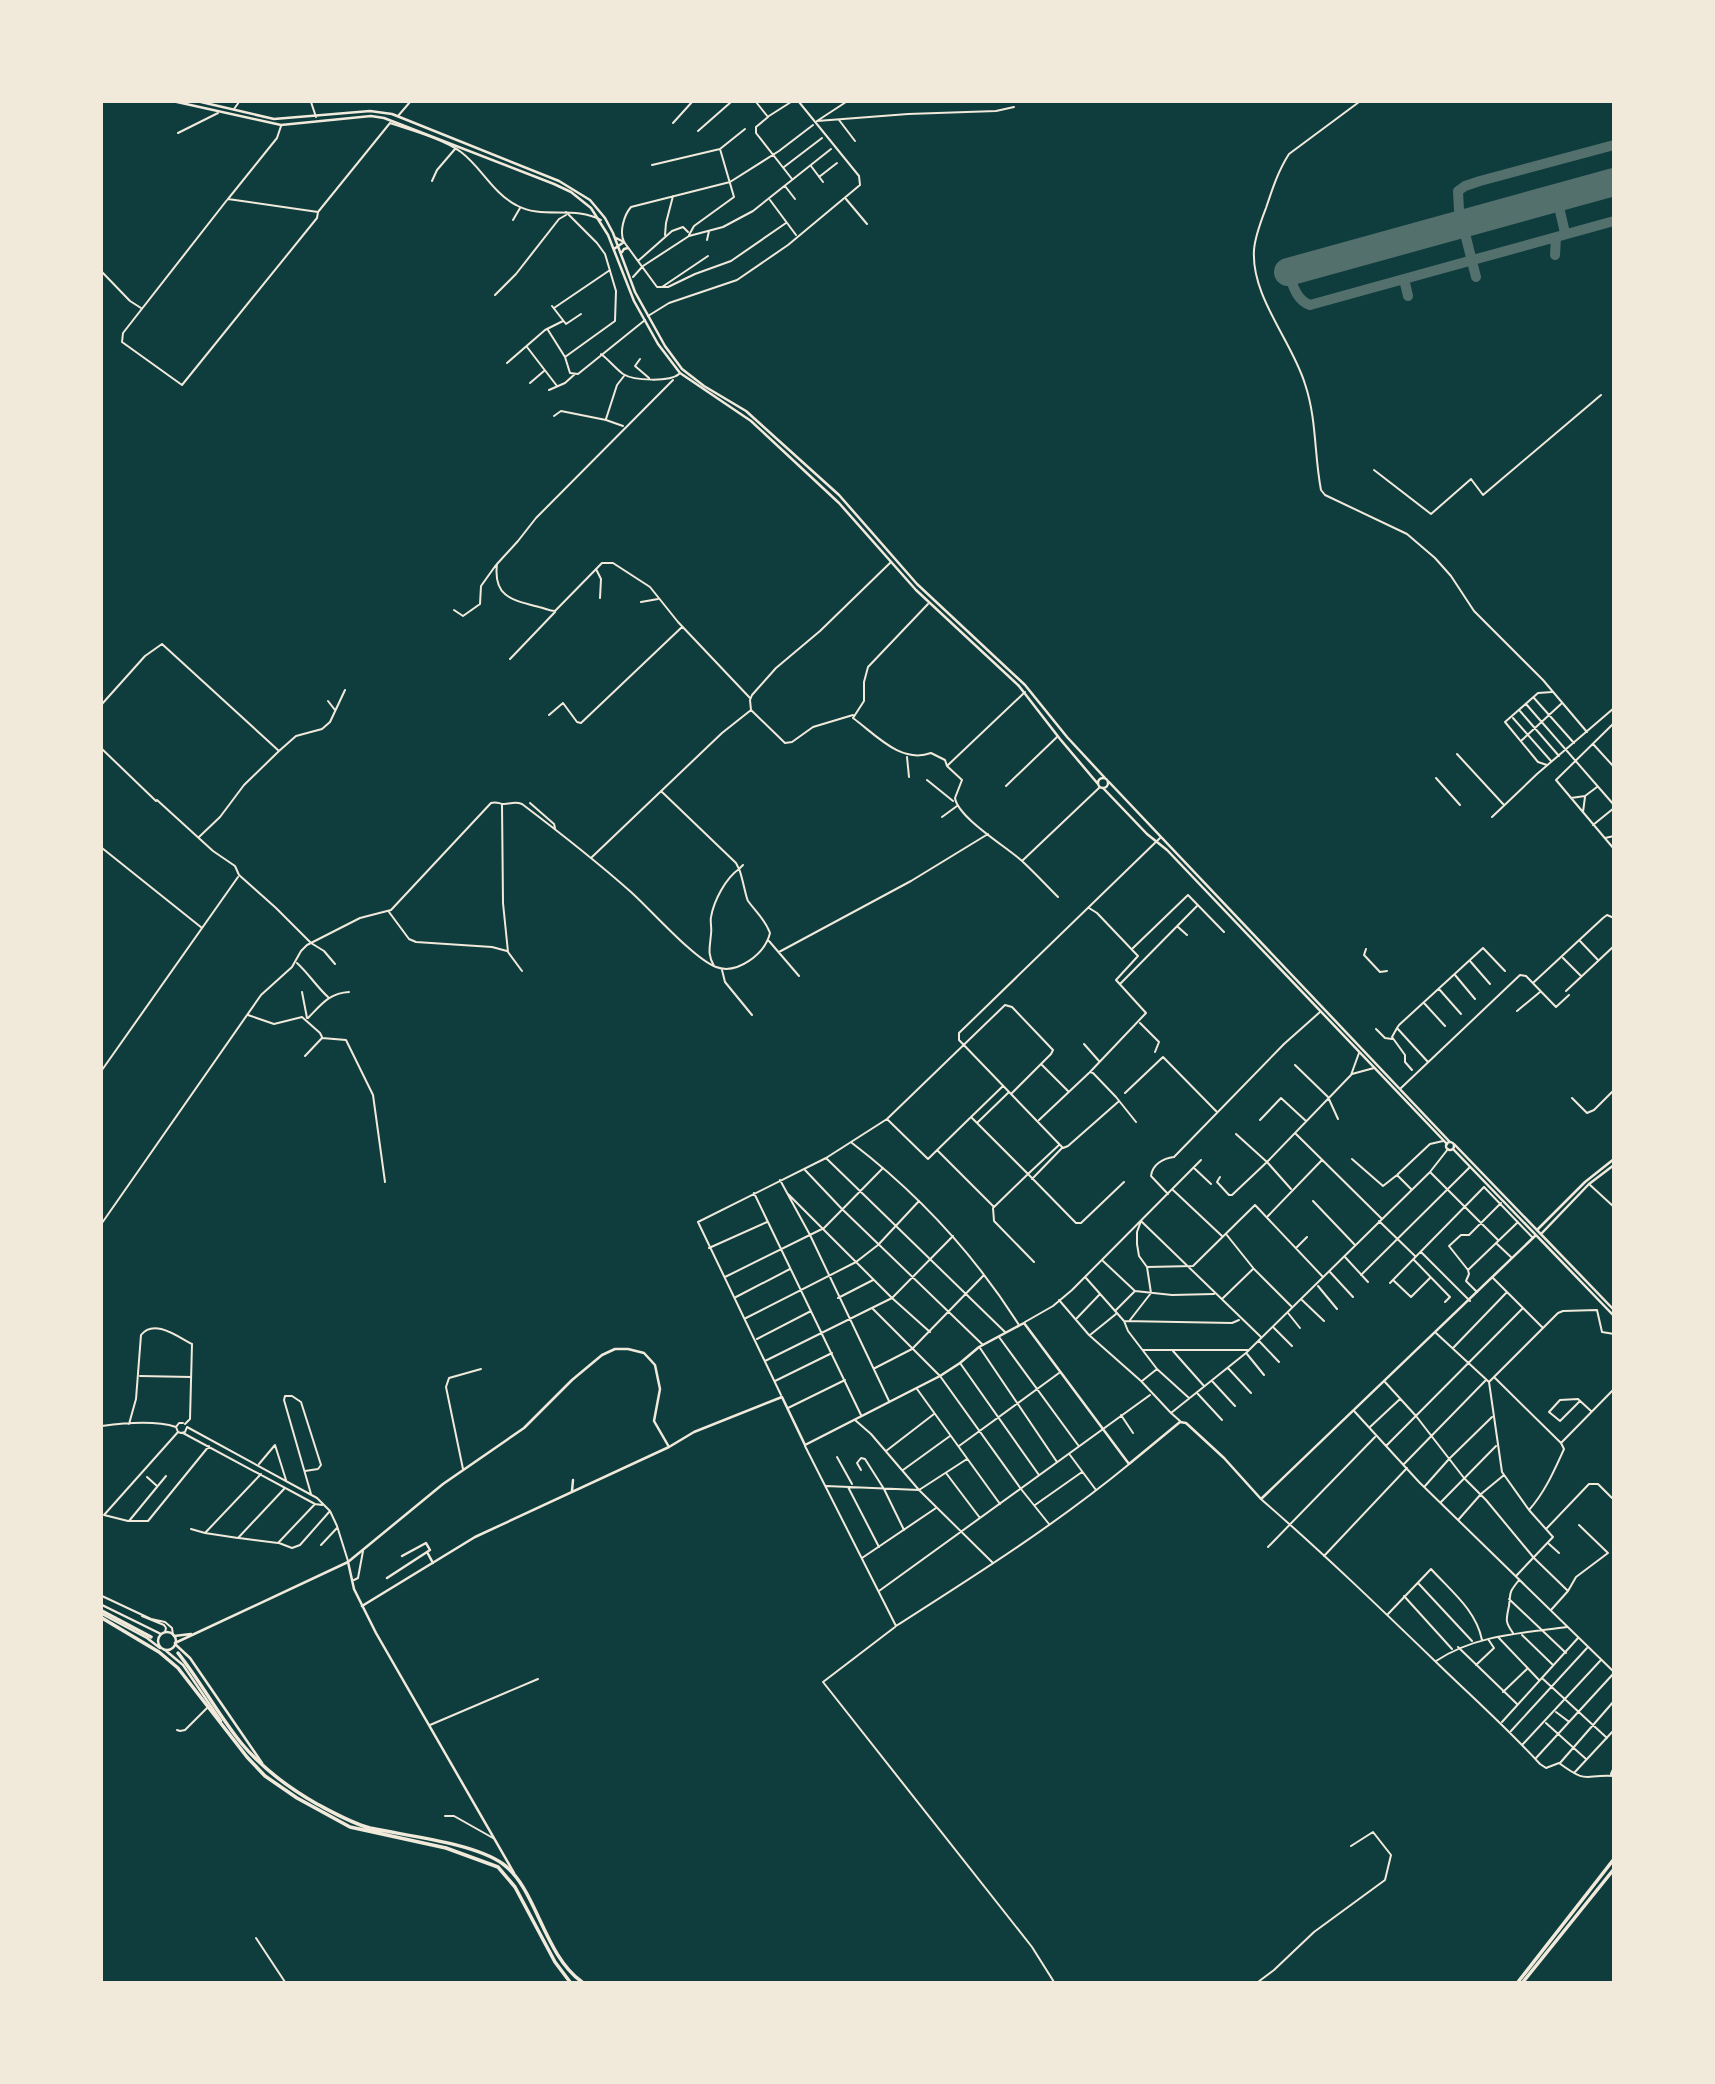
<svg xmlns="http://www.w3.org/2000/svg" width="1715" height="2084" font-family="Overpass,sans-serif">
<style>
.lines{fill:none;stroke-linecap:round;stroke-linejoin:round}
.taxiway{stroke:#53706d;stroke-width:10}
.runway{stroke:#53706d;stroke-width:28}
.minor{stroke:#f1e9da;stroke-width:2}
.tertiary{stroke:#f1e9da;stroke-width:2.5}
.primary{stroke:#f1e9da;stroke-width:2.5}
.trunk{stroke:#f1e9da;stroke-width:3.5}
</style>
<rect width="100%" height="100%" fill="#0f3d3e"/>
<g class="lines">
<!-- taxiway -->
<path class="taxiway" d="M1557 198 1565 233
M1555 255 1556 237
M1288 272C1293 285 1296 300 1310 305L1614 221
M1476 277 1459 210 1458 191 1465 186 1480 181 1614 145
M1404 279 1408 296"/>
<!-- runway -->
<path class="runway" d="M1288 272 1614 182"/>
<!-- minor -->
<path class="minor" d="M311 102 316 117
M756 102 768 117 756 127V133L792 179
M1359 102 1289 154C1278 171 1272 190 1266 208 1261 221 1255 236 1254 250 1251 297 1292 341 1305 384 1317 420 1314 454 1321 490L1325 495 1407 534 1435 558 1451 576 1474 611 1543 680 1587 732
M234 109 239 102
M398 116 410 102
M769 116 791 102
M839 120 855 141
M817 121 908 114 996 111 1014 107
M817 121 846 102
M673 123 692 102
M281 126 277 138 228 199 318 212 390 123C411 130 444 139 461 152 481 167 493 193 516 205 542 220 574 205 601 220
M698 131 731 102
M178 133 218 113
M652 165 720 149 745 129
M811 166 823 182
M784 167 822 138
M819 177 837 163
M432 181 437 170 455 149
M785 186 795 199
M846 199 867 224
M227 200 123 333 122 342 182 385 317 218 318 212
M770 200 796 235
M566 212 597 243 605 254 616 291 615 321 565 357 570 373 578 374 645 320
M513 220 520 208
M786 223 731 261 695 274 668 287H657L624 242C619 232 624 215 631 207L730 182 779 151 813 125
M665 235 666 223 673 196
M689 235 694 226 734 197 720 149
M707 240 709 231
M638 261 672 231 683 227 688 232
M102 272 130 301 141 308
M633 277 643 266 689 236 723 227 753 211 831 149
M662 287 708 256
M495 295 516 274 559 219 566 215
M552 306 566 324 581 314
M554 308 610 270
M648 316 669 303 737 280 788 245 860 185 859 176 799 102
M548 330 565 357
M527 347 557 386
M601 354C609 360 615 368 623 374 634 381 670 382 679 374
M640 359 635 366 649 378
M507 363 545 330 563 321
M673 380 536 518 518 541 497 564C493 597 512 600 539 607 545 608 549 611 555 611L602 563H613L650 587 678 622 750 698
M530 383 544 371
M549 390 565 383 575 374
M554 416 561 411 606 420 623 426
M606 419 617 385 624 376
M1374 470 1431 514 1471 479 1483 495 1601 395
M596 569 601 579 600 598
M641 602 658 599
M928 604 868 667 864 682V701L853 718C876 735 901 764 931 753L945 760 947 766 962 780 955 798C958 818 1007 847 1022 861 1035 873 1046 885 1058 897
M454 610 463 616 480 604 481 586 496 565
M510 659 555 612
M1534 698 1574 743
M328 701 335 710
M102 704 145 656 162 644 279 751
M1526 704 1614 805
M1520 711 1559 756
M549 715 563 703 577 722 581 723 682 627
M853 715 813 727 792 742 785 743 751 710 750 700 752 695 776 668 820 631 891 562
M1513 718 1551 761
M1614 723 1556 780 1614 849
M1522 740 1561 704
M1593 744 1614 767
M102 749 156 801
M1457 754 1504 805
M907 757 909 777
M948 765 1025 692
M1547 765 1538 762 1505 722 1538 693 1552 692
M1436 778 1460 805
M927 780 953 801
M1006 786 1057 737
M661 791 736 863 739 869C726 878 714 900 711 917 710 922 712 928 711 934 710 947 707 954 714 966
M1571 798 1585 796 1597 787
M157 800 213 851 235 866 239 875 276 908 311 943 324 951 335 964
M530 803 554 824 555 828
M502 805 503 903 508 952 522 971
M1583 812 1585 797
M942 817 957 806
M1492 817 1537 774 1614 708
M1593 825 1614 808
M199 837 220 817 244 785 279 751 296 736 322 729 330 722 345 690
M1605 838 1614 836
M102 848 202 928
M592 857 722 733 751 710
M1022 861 1100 787
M1089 908 1097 913 1138 956 1116 980 1146 1013 1090 1072
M389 912 409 939 416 942 492 947 507 951
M1178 927 1187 935
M769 941 799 976
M1580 941 1598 960
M1133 948 1188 895 1224 932
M1366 949 1364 955 1380 972 1387 971
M779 952 911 881 988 834
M1563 958 1581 976
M1470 961 1490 984
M297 963C309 974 316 986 328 997
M722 970 725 982 752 1015
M1455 975 1475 999
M1534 982 1603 918 1607 915 1614 918
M1120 984 1197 906
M1439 989 1461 1014
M1566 991 1614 946
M302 992 307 1018
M1424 1003 1445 1026
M1517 1011 1540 992
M248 1015 274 1024 302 1017 320 1033 322 1037
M308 1018C321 1005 329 993 349 992
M1140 1023 1159 1042 1155 1052
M1397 1028 1392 1037 1405 1055V1062L1412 1070
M1376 1029 1385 1038 1392 1039
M1084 1044 1099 1061
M305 1056 322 1038 346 1040 373 1095 385 1182
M1428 1062 1397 1028 1399 1025 1483 948 1505 971
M1042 1065 1068 1091
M1295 1065 1328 1097 1338 1119
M102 1070 238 877
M1352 1074 1374 1068
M1401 1088 1520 975 1526 976 1556 1007 1569 995
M1125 1093 1163 1057 1217 1112
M1572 1098 1587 1113 1594 1110 1614 1090
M1118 1102 1068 1146 1063 1148 959 1040V1033L1160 838
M971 1117 928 1159 887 1119 1005 1005 1012 1007 1053 1050 1051 1054 1012 1093
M1039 1120 1090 1072 1093 1073 1116 1097 1136 1122
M1260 1120 1281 1098 1306 1121
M978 1122 1009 1092
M1236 1134 1267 1162 1291 1189
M1296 1134 1381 1218
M852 1143C920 1195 974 1254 1019 1325
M1059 1145 1028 1174 1076 1223H1081L1124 1182
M937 1150 994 1207 1028 1174 971 1117 1003 1086
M826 1158 1005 1332
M1352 1159 1383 1186 1397 1175 1411 1189
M1194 1168 1211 1184
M805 1170 842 1209 983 1345
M1430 1172 1498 1240
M1398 1174 1430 1144 1443 1141
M1220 1177 1217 1182 1229 1195H1232L1267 1162 1351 1075 1359 1053
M1032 1179 1062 1148
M780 1180 810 1235 889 1401
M1589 1184 1614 1207
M1484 1187 1533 1238
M1173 1190 1222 1236
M754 1193 861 1415
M788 1194 892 1298 930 1332
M1168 1194 1151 1176C1152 1165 1163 1158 1174 1157L1284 1044 1320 1012
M1313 1201 1355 1245
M993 1208 994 1221 1034 1262
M1268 1216 1322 1160
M1379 1221 1415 1256
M102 1223 261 995 292 967 301 951 307 945 360 918 391 910 491 803C497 801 499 804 504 804 511 804 514 801 522 804 559 832 596 861 631 892 651 910 694 959 716 967 737 975 765 954 770 933 765 919 756 912 748 901 746 898 742 875 739 869L743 865
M1226 1234 1254 1269 1292 1307
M1496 1243 1512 1258
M709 1248 767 1222
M1296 1248 1307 1237
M1421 1252 1470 1301
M1345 1257 1368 1282
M1414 1260 1450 1297 1445 1302
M1103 1261 1135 1291 1172 1295 1214 1294
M1147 1267 1193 1266 1255 1205 1323 1277
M1468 1270 1449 1246 1461 1235H1469L1501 1203
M1330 1272 1353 1297
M1361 1275 1470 1167
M725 1277 824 1228 883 1168
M1086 1278 1124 1321 1128 1331 1157 1369 1189 1398
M1493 1278 1542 1327
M1393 1280 1411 1297 1430 1278
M1390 1283 1484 1187
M1318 1286 1337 1309
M1477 1292 1466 1281 1469 1274 1468 1270 1518 1222
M736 1297 790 1269
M838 1298 873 1280
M1222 1299 1253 1269
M1059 1300 1089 1335 1141 1381 1171 1413 1246 1353 1430 1172 1448 1149
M1302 1300 1324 1321
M873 1309 940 1376 1021 1489 1049 1524
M1116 1310 1134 1292
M1288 1313 1300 1328
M746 1318 856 1262 878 1245 919 1201
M1077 1318 1100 1294
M1130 1320 1151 1293 1147 1267 1139 1256 1137 1244V1232L1141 1221 1261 1337
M1124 1321 1232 1323 1239 1320
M1025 1322 1053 1306 1072 1290 1201 1160
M1274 1328 1292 1346
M1436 1333 1489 1382 1502 1472 1529 1510 1553 1537 1516 1576
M1090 1335 1116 1314
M999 1337 1078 1445
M757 1339 811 1311
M1259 1341 1279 1362
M980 1348 1057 1462
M1453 1348 1507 1292
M1143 1350H1248
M1173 1351 1204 1386
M1247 1354 1264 1375
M765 1361 892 1298 953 1236
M960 1363 1039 1475
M875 1368 912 1349 984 1275
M1228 1368 1251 1393
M140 1376 191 1377
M1495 1378 1561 1443
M775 1381 832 1353
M1142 1381 1157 1369
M1212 1381 1235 1406
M1490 1381 1558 1313 1563 1311 1597 1310 1602 1332 1614 1334
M1385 1382 1416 1416 1464 1478 1486 1500 1534 1558 1568 1591
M917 1389 1000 1504
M1197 1393 1222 1420
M781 1395 698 1222 826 1158 887 1119
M1580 1401 1560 1421 1549 1412 1560 1400 1578 1399 1591 1411
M788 1408 845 1380
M1354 1411 1419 1482 1614 1672
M1171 1413 1180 1421
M1121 1415 1133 1433
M855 1420 871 1434 919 1490 993 1563
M129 1424 136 1399 141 1335C154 1318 178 1337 192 1344L190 1419 185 1424
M102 1426C124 1423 154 1420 176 1427L178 1432 181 1433 185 1432 187 1427
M176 1427 179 1423H183
M187 1427 317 1498 330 1511 337 1526 348 1561
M1370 1427 1400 1399
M183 1433 315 1504 322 1505
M805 1446 896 1626C976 1575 1055 1525 1128 1465
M959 1446 1059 1373
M1386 1446 1523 1308
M886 1451 934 1414
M1070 1455 1096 1490
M837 1457 852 1484
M259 1464 275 1445 286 1480
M1404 1464 1486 1380
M463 1469 446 1387 449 1378 481 1369
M861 1470 857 1463 861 1458 865 1459 884 1489 904 1530
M903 1470 950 1436
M305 1471 318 1469 321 1465 301 1402 292 1396H285L284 1400 311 1494
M946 1473 980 1518
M166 1476 129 1521H148L209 1446
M147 1477 157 1486
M826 1486 919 1490 967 1459
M1425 1486 1449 1459 1492 1417
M848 1487 879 1547
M1262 1500C1322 1552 1379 1607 1436 1662 1471 1696 1507 1728 1540 1764L1546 1768 1559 1763C1589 1785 1583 1774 1614 1776
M1441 1502 1496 1446
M1035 1505 1082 1472
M1529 1510C1545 1492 1554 1471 1564 1449L1561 1443 1614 1389
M1459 1519 1481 1494 1504 1475
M128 1521 104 1515 178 1432
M1547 1528 1589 1484H1598L1612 1498
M191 1529 205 1533 261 1474
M205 1533 238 1538 284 1489
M239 1538 278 1543 315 1504
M279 1543 292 1548 300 1545 330 1511
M1549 1544 1559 1553
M321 1545 337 1528
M1268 1547 1375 1437
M1324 1556 1407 1468
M862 1558 936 1508
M354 1580 358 1578 363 1551
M1418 1583 1472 1641
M879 1591 1150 1395
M102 1596 151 1619 165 1622 172 1628 173 1635
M1404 1596 1452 1649
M1509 1599 1566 1653
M1551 1610 1568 1591 1576 1577 1608 1553 1579 1525
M1388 1614 1431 1569C1451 1591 1476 1610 1482 1640
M142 1616 164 1625 166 1628 165 1632
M895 1627 823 1682 1032 1947 1054 1982
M1513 1633C1505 1622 1506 1620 1509 1606 1511 1591 1508 1594 1519 1580
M1522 1635 1553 1665
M1498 1637 1539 1680
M1458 1647 1517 1704
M1436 1661C1475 1635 1522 1633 1567 1627
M1476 1665 1494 1648 1488 1639
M1543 1679 1607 1738
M1503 1692 1527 1669
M1556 1712 1568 1721
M1502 1722 1578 1638
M1546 1723 1586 1759
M430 1725 538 1679
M177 1730 180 1731 185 1730 207 1708
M1511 1731 1587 1648
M1523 1744 1600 1661
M1536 1758 1614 1673
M1560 1763 1614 1701
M1574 1773 1614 1730
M1611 1774 1614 1767
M445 1816H454L493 1838
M256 1938 285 1982
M1258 1982 1274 1970 1314 1932 1385 1880 1391 1855 1373 1832 1351 1846"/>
<!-- tertiary -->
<path class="tertiary" d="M1537 1230 1585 1182 1614 1159
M1541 1234 1589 1184 1614 1165
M572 1491 573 1480
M402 1556 426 1543 430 1550 427 1552 433 1563
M348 1562 354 1589 376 1633 514 1873
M387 1578 427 1552
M362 1606 475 1537 669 1447 694 1432 782 1397 805 1445 940 1376 960 1363 979 1347 1024 1323 1129 1464 1180 1422 1186 1423 1224 1458 1261 1499 1535 1236
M174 1636 191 1634
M175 1643 348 1562 443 1484 524 1428 572 1380 602 1355 615 1349H628L644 1353 655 1365 660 1389 654 1421 669 1447"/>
<!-- primary -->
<path class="primary" d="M177 102 281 125 371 116 384 118 554 184 571 192 591 208 608 235 634 301 658 344 680 373 751 421 839 503 916 590 1019 686 1060 739 1098 784
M201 102 274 119 370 111 392 114 559 181 590 200 605 218 613 233 635 292 665 346 682 369 704 386 746 411 839 495 917 584 1025 685 1067 737 1105 778
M614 249 624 242 616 238
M622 252 624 249 628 248
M1098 783a5 5 0 1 1 10 0a5 5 0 1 1-10 0Z
M1109 782 1450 1142
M1103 788 1147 834 1167 850 1447 1144
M1446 1146a4 4 0 1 1 8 0a4 4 0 1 1-8 0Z
M1454 1144 1614 1310
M1453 1149 1614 1316
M102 1605 161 1634
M102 1614 147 1638 160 1648
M158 1641a9 9 0 1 1 18 0a9 9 0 1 1-18 0Z
M175 1644 190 1658 262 1763
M165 1650 183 1665 221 1721"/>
<!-- trunk -->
<path class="trunk" d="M102 1611 151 1637
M102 1618 159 1652 178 1668 247 1757 265 1776 297 1798 350 1827 446 1848 498 1867 515 1887 555 1962 570 1982
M178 1653C201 1682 219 1716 242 1744 263 1769 289 1788 317 1804 334 1813 351 1823 370 1828 407 1836 474 1843 503 1864 537 1889 543 1954 582 1982
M1518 1982 1614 1859
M1523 1982 1614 1869"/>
</g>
<!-- border -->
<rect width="1715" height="2084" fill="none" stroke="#f1e9da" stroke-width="206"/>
</svg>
